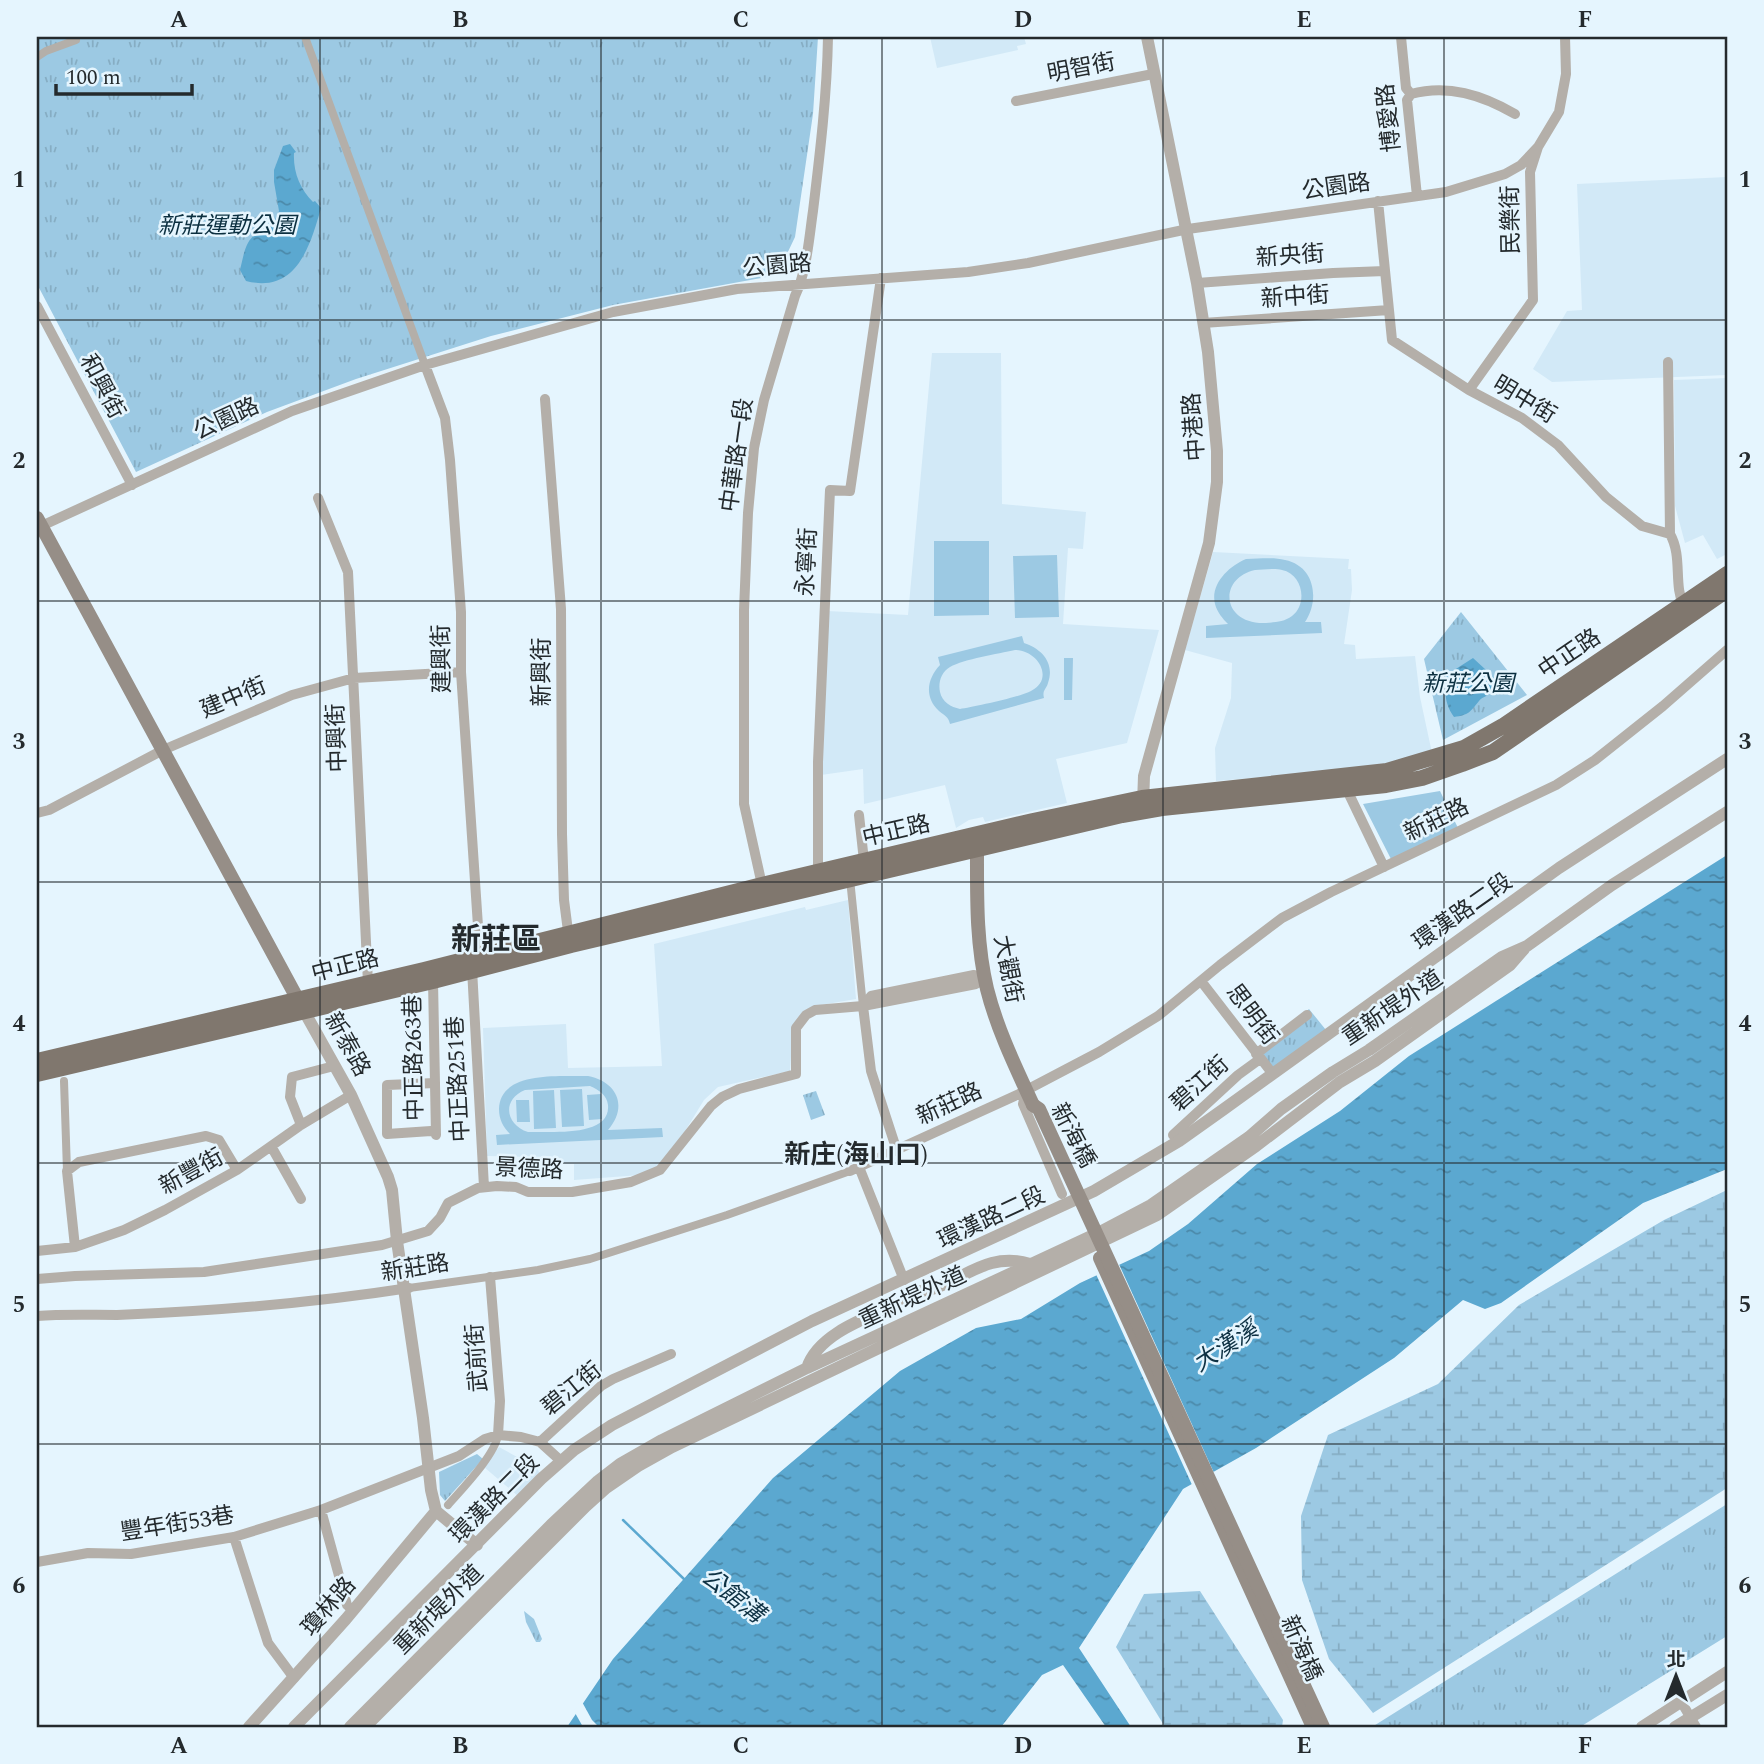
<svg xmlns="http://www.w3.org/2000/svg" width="1764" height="1764" font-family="Spectral,'Noto Sans TC',serif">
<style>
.built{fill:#d2e9f7}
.grass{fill:#9cc9e3;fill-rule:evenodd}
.wetland{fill:url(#wetland-marsh)}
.park{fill:url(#park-tufts)}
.water{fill:url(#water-ripples)}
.pier{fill:#e5f5fe}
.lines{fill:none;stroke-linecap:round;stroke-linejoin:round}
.stream{stroke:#5ba8d0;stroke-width:2.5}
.pedestrian{stroke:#b4afa9;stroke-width:8}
.minor{stroke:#b4afa9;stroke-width:10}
.tertiary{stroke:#b4afa9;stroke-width:12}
.secondary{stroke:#968e87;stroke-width:14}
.primary{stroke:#80776e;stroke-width:16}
.secondary-bridge{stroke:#968e87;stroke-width:14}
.grid{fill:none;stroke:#242a2d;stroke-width:2;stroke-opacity:0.55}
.labels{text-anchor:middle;stroke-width:5;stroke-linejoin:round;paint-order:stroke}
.street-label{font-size:23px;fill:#242a2d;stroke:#e5f5fe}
.park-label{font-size:23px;font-style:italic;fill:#0b2f40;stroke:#e5f5fe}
.water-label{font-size:24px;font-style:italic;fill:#0f3244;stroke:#e5f5fe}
.quarter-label{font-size:26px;font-weight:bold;fill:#242a2d;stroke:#e5f5fe}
.district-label{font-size:30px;font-weight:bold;fill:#242a2d;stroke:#e5f5fe}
.neatline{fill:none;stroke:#242a2d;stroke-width:2.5}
.grid-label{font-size:23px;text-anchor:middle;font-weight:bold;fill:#242a2d}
</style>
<defs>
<pattern id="wetland-marsh" width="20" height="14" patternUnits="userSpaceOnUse" patternTransform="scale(1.75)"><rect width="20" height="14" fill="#9cc9e3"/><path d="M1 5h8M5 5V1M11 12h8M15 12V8" fill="none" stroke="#86adc3"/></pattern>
<pattern id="park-tufts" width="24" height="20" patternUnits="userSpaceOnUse" patternTransform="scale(1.75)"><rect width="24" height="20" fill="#9cc9e3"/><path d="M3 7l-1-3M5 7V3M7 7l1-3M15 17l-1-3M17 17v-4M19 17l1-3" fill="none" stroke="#86adc3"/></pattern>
<pattern id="water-ripples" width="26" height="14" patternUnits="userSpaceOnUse" patternTransform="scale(1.75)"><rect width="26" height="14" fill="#5ba8d0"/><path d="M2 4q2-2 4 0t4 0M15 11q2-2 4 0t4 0" fill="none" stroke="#4b89a9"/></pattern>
</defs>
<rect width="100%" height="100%" fill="#e5f5fe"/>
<!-- built -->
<path class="built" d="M930 37H1024L1026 44 1017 46 1018 50 937 68Z
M1727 177V375L1552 382 1533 369 1567 311 1582 310 1577 184Z
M932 353H1001L1002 504 1086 512 1083 549 1068 548 1063 624 1159 630 1127 743 1056 759 1067 803 985 822 983 817 969 820 956 828 945 785 864 804 863 769 821 775 827 611 908 615Z
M1727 378V554L1717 559 1703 535 1685 543 1675 506 1674 380Z
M1213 552 1349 559 1348 569H1351L1352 590 1344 644 1355 645 1356 659 1415 656 1420 697 1432 753 1386 767 1216 781 1215 748 1231 698 1232 663 1185 650Z
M848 900 856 999 815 1006 793 1027 790 1071 718 1087 704 1100 682 1136 658 1167 640 1175 574 1180V1164H536V1157L487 1156 483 1028 566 1024 568 1068 662 1066 654 944 805 907 806 910Z
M499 1447 537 1468 540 1474 518 1496 484 1467Z"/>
<!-- grass -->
<path class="grass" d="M934 541H989V615L934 616Z
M1057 555 1059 617 1015 618 1013 556Z
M1246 559C1259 559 1273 557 1285 560 1315 566 1320 600 1305 622H1321L1322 633 1206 638V626L1228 624C1223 619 1217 612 1215 604 1210 584 1229 566 1246 559ZM1255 570C1263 570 1274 568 1282 570 1303 574 1308 604 1292 616 1284 622 1276 622 1266 623 1222 625 1217 579 1255 570Z
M1022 636 1024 643C1042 649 1055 663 1048 683 1046 690 1042 690 1044 698L950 724C948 716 945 716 939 711 924 697 927 679 940 665L938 657ZM1015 650C1038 650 1055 679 1031 691 1020 697 973 707 960 709 951 707 942 702 940 692 938 683 941 672 950 667 964 659 998 654 1015 650Z
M1064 658H1073L1072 700H1064Z
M1440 791 1458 828 1392 861 1363 804Z
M588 1076C618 1082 628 1107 608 1130L662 1128 663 1137 497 1145 496 1135 510 1134C503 1127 499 1119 499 1109 500 1070 561 1077 588 1076ZM590 1086C599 1090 607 1095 608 1105 611 1138 549 1131 528 1132 506 1125 501 1100 525 1090Z
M582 1089 584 1126 562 1127 560 1090Z
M554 1090 556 1128 534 1129 533 1091Z
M601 1094 602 1119 589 1120 587 1095Z
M516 1100H529L530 1122H517Z"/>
<!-- wetland -->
<path class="wetland" d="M1727 1190V1488L1373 1713 1329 1659 1302 1580 1301 1516 1328 1435 1438 1384 1519 1305 1664 1220Z
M1200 1591 1283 1720 1282 1727H1165L1116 1647 1144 1594Z"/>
<!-- park -->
<path class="park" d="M37 37H818L813 114 795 237 777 275 613 305 491 336 356 379 267 412 136 472 37 284Z
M1461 612 1527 695 1443 740 1424 659Z
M1309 1009 1326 1030 1272 1069 1260 1054Z
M816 1091 825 1115 811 1120 803 1095Z
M477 1454 483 1459 445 1501 440 1495 439 1472Z
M1727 1504V1636L1580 1727H1372Z
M524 1611 534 1619 542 1639 540 1642H536L526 1622Z"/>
<!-- water -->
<path class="water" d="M290 144 296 152 294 153C293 172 300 189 313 202L315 201 321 208C310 247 296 294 246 281L240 270C246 245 246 235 272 226L279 211 274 182V170L283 146Z
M1473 658 1498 681 1494 692C1489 695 1482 697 1479 701 1470 712 1469 715 1454 717 1444 703 1444 690 1448 674Z
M1727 855V1169L1643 1203 1501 1303 1485 1309 1463 1300 1394 1358 1256 1448 1183 1489 1079 1648 1131 1727H1106L1063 1665 1042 1675 1001 1727H567L613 1659 773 1478 900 1371 976 1328 1021 1319 1080 1283 1149 1251 1188 1224 1257 1164 1340 1111 1409 1056Z"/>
<!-- pier -->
<path class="pier" d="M1118 1262 1215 1475 1193 1487 1095 1272Z
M581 1700 592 1720 599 1727H583L574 1711Z"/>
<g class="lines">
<!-- stream -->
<path class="stream" d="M623 1520 686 1581"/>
<!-- pedestrian -->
<path class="pedestrian" d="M305 37 425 365
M37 57 46 51 76 40
M850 879 863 1006
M64 1081 67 1171
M409 1288 538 1270 590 1259 727 1215 850 1171
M448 1505C462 1489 495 1455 498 1435"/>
<!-- minor -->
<path class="minor" d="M1401 37 1406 88 1411 94 1407 100 1417 196
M1411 94C1448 84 1482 95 1515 114
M1016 101 1153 74
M1378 201 1392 340 1469 390 1522 418 1558 445 1606 497 1642 526 1670 534C1683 557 1673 584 1684 607
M1197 283 1333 273 1385 271
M37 306 132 485
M1203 323 1389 310
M1668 362 1670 534
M425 365 445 418 450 460 461 612V672L480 956
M1469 390 1533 300 1530 172 1538 147 1559 112 1566 74 1565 37
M545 399 561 609 562 834 564 900 569 939
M318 498 348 572 368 983
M37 528 292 411 425 365 613 312 737 289 968 272 1028 263 1188 229 1446 192 1505 174 1521 165 1538 147
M1347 790 1384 867
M37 813 49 810 163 750 292 695 354 678 461 672
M859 815 864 861
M818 872V762L830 490 850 491 881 278
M762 885 744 804V610L748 513 754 448 764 400 795 296C807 271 809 238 813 211 820 153 827 95 828 37
M472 969 484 1187
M433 981 436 1135
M1201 981 1272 1073
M863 1006 871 1071 897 1151
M863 1006 871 996 974 975 985 979
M1256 1054 1307 1015
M1026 1090 1023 1104 1062 1194
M301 1125 290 1097 292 1077 334 1066
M431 1131 387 1134V1085L435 1083
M1179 1141 1173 1135 1238 1075 1260 1059
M271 1146 301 1199
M859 1167 904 1280
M850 1171 1019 1094 1099 1052 1158 1016 1220 965 1282 918 1331 892 1556 785 1595 760 1663 706 1727 650
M75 1247 67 1171 79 1162 206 1136 219 1140 237 1170
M37 1251 75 1247 124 1230 165 1210 237 1170 301 1125 351 1095
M490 1277 500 1401 498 1435
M37 1279 75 1276 204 1272 382 1245 428 1231 440 1218 448 1203 478 1188 497 1186 516 1187 528 1192H572L631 1182 660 1170 711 1106 722 1097 739 1089 796 1074V1028L806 1015 815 1010 863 1006 930 993 976 984 985 979
M37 1316C63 1314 90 1315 117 1315 215 1311 313 1303 409 1288
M540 1442 601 1386 613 1379 671 1354
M321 1510 347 1605 353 1610
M234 1537 268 1643 294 1678
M37 1562 88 1553 131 1554 234 1537 321 1510 459 1456 485 1439 498 1435 521 1437 540 1442 561 1461
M1682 1703 1696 1727"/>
<!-- tertiary -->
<path class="tertiary" d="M1143 804 1144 776 1209 543 1217 482V451L1208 352 1197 283 1147 37
M304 1011 351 1095 388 1177 392 1190 397 1241 423 1418 431 1490 436 1511 477 1545
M910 1291C951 1296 979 1248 1030 1264
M807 1368C819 1331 873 1316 906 1300L910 1291
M249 1727 346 1619 436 1511
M294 1727 541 1479 574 1450 612 1425 812 1321 1094 1191 1179 1141 1224 1109 1559 868 1727 759
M350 1727 551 1525 598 1481 620 1464 662 1440 807 1368 1098 1233 1151 1205 1249 1137 1281 1109 1333 1072 1369 1050 1502 957 1527 946 1612 885 1727 812
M365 1727 586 1506 606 1488 638 1466 672 1447 1157 1215 1256 1146 1340 1082 1375 1061 1510 965 1524 949
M1642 1727 1727 1672
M1675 1727 1727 1695"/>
<!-- secondary -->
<path class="secondary" d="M37 518 303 1009
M974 840 977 849C977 896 976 943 987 989 997 1029 1016 1068 1033 1105
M1100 1258 1313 1727"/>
<!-- primary -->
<path class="primary" d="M37 1061 424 970 762 885 1033 821 1142 798 1387 771 1464 748 1503 726 1727 574
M37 1074 433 981 571 945 1122 815 1162 808 1386 785 1422 778 1462 764 1493 752 1727 590"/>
<!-- secondary-bridge -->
<path class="secondary-bridge" d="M1033 1105 1039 1109 1323 1727"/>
</g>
<!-- grid -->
<path class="grid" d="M320 37V1727M601 37V1727M882 37V1727M1163 37V1727M1444 37V1727M37 320H1727M37 601H1727M37 882H1727M37 1163H1727M37 1444H1727"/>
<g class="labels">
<!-- street labels -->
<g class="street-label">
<text transform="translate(1081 67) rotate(-11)" y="8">明智街</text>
<text transform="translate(1388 118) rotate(-96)" y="8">博愛路</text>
<text transform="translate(1336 186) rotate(-8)" y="8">公園路</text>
<text transform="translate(1510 220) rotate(-91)" y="8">民樂街</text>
<text transform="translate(1290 255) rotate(-4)" y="8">新央街</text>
<text transform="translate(777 265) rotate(-5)" y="8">公園路</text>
<text transform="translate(1295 296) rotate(-4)" y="8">新中街</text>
<text transform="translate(103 386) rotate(62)" y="8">和興街</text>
<text transform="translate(1525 399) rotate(31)" y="8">明中街</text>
<text transform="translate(226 418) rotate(-25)" y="8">公園路</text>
<text transform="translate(1193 427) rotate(-94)" y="8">中港路</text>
<text transform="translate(736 455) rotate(-82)" y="8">中華路一段</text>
<text transform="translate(806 562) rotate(-87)" y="8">永寧街</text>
<text transform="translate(1569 653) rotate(-34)" y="8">中正路</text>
<text transform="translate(441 659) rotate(-91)" y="8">建興街</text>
<text transform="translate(541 672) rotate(-90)" y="8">新興街</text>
<text transform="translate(233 697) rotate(-23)" y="8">建中街</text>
<text transform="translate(336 738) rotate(-92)" y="8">中興街</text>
<text transform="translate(1436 819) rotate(-26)" y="8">新莊路</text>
<text transform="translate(896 830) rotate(-13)" y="8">中正路</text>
<text transform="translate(1462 911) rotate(-35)" y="8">環漢路二段</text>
<text transform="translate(345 965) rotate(-14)" y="8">中正路</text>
<text transform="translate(1009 969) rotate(79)" y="8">大觀街</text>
<text transform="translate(1392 1007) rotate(-34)" y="8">重新堤外道</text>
<text transform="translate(1253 1014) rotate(53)" y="8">思明街</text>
<text transform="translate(348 1044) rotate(61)" y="8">新泰路</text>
<text transform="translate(413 1058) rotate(-91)" y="8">中正路263巷</text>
<text transform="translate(457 1079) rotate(-93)" y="8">中正路251巷</text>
<text transform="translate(1199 1083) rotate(-42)" y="8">碧江街</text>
<text transform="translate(949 1103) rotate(-25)" y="8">新莊路</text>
<text transform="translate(1074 1135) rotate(62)" y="8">新海橋</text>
<text transform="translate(529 1168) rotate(3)" y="8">景德路</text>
<text transform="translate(191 1171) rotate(-29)" y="8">新豐街</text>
<text transform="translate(991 1217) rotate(-25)" y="8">環漢路二段</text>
<text transform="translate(415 1267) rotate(-9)" y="8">新莊路</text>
<text transform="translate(912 1297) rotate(-25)" y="8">重新堤外道</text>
<text transform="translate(476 1358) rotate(-94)" y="8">武前街</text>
<text transform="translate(571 1388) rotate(-39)" y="8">碧江街</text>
<text transform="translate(494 1498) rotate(-45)" y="8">環漢路二段</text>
<text transform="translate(177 1523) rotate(-9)" y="8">豐年街53巷</text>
<text transform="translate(328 1606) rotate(-49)" y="8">瓊林路</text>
<text transform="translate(438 1609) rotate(-45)" y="8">重新堤外道</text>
<text transform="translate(1302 1648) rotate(66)" y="8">新海橋</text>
</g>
<!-- park labels -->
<g class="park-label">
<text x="227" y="233">新莊運動公園</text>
<text x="1468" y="691">新莊公園</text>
</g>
<!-- water labels -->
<g class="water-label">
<text transform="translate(1225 1346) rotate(-33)" y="8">大漢溪</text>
<text transform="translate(733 1595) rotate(38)" y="8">公館溝</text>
</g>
<!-- quarter labels -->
<g class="quarter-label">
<text x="856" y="1163">新庄(海山口)</text>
</g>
<!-- district labels -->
<g class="district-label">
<text x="496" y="949">新莊區</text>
</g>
</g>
<!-- border -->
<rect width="1764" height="1764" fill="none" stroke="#e5f5fe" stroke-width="77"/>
<!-- north arrow -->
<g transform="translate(1676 1676)" stroke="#e5f5fe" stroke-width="5" paint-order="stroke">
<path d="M0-5L12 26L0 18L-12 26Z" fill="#242a2d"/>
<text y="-10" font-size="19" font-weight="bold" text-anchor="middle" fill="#242a2d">北</text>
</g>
<!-- scale -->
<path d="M56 84v10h136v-10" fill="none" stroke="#242a2d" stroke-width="3.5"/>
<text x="66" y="84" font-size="21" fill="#242a2d" stroke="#e5f5fe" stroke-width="5" paint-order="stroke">100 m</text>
<rect x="38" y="38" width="1688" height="1688" class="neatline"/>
<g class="grid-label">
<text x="179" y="27">A</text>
<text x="460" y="27">B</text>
<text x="741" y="27">C</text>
<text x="1023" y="27">D</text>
<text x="1304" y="27">E</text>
<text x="1585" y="27">F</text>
<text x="19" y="187">1</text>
<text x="1745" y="187">1</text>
<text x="19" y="468">2</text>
<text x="1745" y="468">2</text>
<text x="19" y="749">3</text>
<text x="1745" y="749">3</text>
<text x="19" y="1031">4</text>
<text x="1745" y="1031">4</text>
<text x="19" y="1312">5</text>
<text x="1745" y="1312">5</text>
<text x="19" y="1593">6</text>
<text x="1745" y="1593">6</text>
<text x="179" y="1753">A</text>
<text x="460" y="1753">B</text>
<text x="741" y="1753">C</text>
<text x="1023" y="1753">D</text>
<text x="1304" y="1753">E</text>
<text x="1585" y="1753">F</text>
</g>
</svg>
